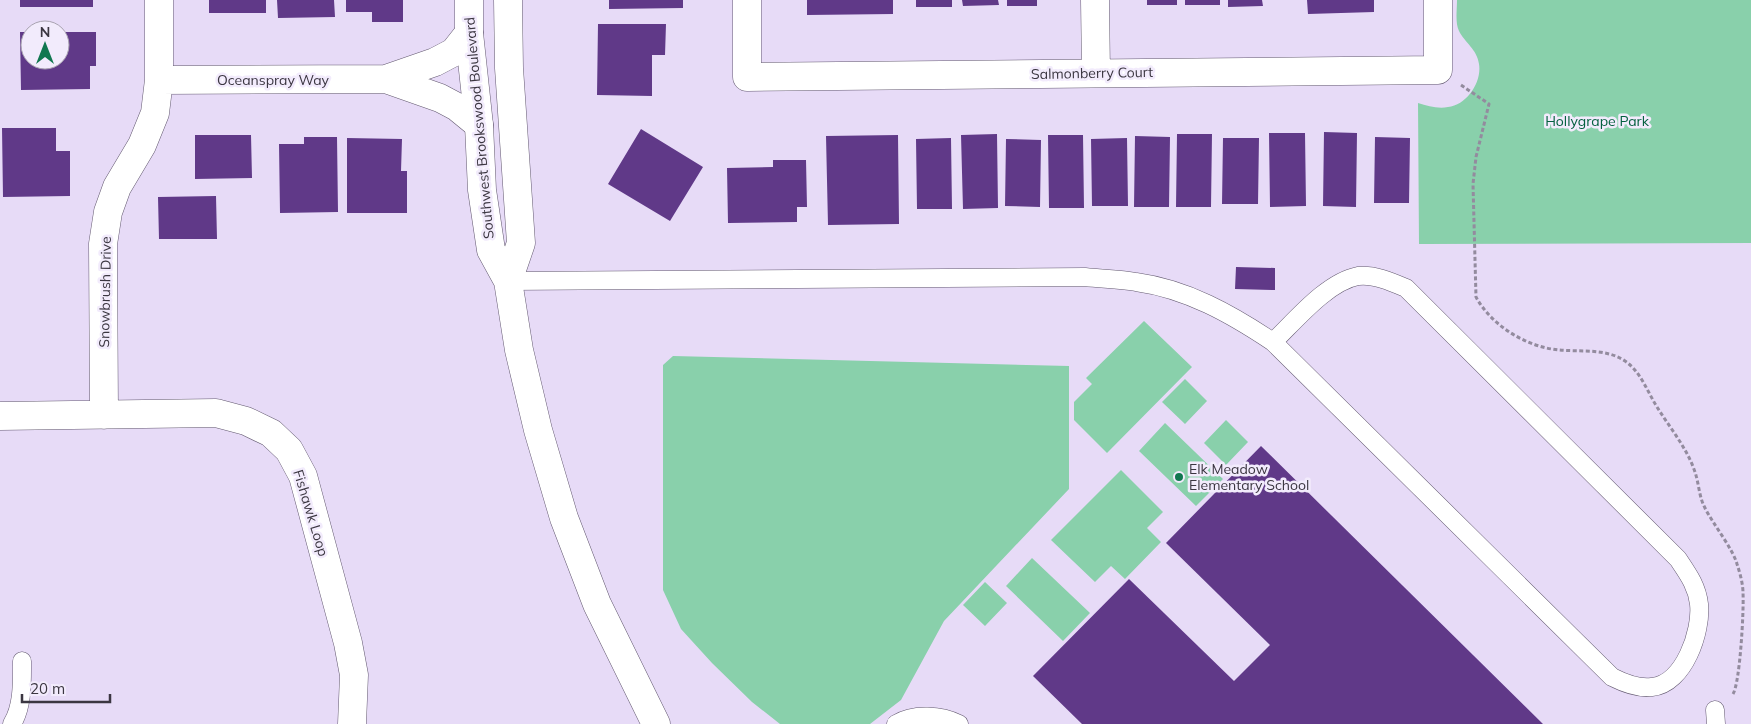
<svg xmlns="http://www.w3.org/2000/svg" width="1751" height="724" font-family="Mulish,sans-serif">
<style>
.green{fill:#89d0ab}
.building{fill:#603988}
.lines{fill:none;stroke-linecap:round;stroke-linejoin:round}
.lane-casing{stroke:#635970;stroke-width:19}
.street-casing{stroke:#635970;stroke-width:29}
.secondary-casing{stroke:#635970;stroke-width:29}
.path{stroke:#938b9e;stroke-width:3;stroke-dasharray:4 2.5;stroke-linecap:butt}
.lane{stroke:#fff;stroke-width:18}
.street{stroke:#fff;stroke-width:28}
.secondary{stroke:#fff;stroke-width:28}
.poi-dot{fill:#117750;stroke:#f2ebfc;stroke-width:2}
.labels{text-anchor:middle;stroke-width:5;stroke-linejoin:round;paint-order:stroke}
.street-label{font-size:14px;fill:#3b3641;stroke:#f2ebfc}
.park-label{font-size:14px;fill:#04603f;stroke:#f2ebfc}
.poi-label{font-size:14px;fill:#3b3641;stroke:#f2ebfc;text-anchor:start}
</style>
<rect width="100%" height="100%" fill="#e7dbf7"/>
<!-- green -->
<path class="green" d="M1457 0H1751V243L1419 244 1418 103C1428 106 1438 109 1448 107 1467 105 1482 82 1479 64 1477 49 1465 43 1459 31 1455 23 1457 9 1457 0Z
M1144 321 1192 367 1107 453 1074 420V402L1092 384 1086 378Z
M673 356 1069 366V489L944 621 901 700 870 724H780L752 702 712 663 681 629 663 590V365Z
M1185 379 1207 401 1185 424 1162 402Z
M1226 420 1248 442 1226 465 1204 443Z
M1165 423 1223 479 1196 506 1139 451Z
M1121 470 1163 512 1147 528 1161 542 1125 579 1111 566 1095 582 1051 540Z
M1032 558 1090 613 1063 641 1006 586Z
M985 582 1007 603 985 626 963 605Z"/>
<!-- building -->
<path class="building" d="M20 0H93V7H20Z
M209 0H266V13H209Z
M277 0H334L335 17 278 18Z
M346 0H403V22H372V12H346Z
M609 0H683V8L609 9Z
M807 0H893V14L807 15Z
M916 0H952V7H916Z
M962 0H998L999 5 963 6Z
M1007 0H1037V6H1007Z
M1147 0H1177V5H1147Z
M1185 0H1220V5H1185Z
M1228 0H1262L1263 6 1228 7Z
M1307 0H1374V12L1308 14Z
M598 24H666L665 55H652V96L597 95Z
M20 32H30V60H60V32H96V66H90V89L21 90Z
M2 128H56V151H70V196L3 197Z
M641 129 703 167 670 221 608 184Z
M1324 132 1357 133 1356 207 1323 206Z
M1269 133H1305L1306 206 1270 207Z
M997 134 998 208 963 209 961 135Z
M1177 134H1212L1211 207H1176Z
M195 135H251L252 178 195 179Z
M898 135 899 224 828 225 826 136Z
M1048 135H1083L1084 208H1049Z
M1135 136 1170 137 1169 207H1134Z
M304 137H337L338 212 280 213 279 144H304Z
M1375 137 1410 138 1409 203H1374Z
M347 138 402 139 401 171H407V213H347Z
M951 138 952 209H917L916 139Z
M1127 138 1128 206H1092L1091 139Z
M1223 138H1259L1258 204H1222Z
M1006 139 1041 140 1040 207 1005 206Z
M773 160H806L807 207H797V222L728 223 727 168 773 167Z
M216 196 217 239H159L158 197Z
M1236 267 1275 268V290L1235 289Z
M1261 446 1543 724H1082L1033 676 1129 579 1234 681 1270 645 1166 543Z"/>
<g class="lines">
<!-- lane casing -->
<g class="lane-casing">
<path id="lane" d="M508 281 1085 277C1102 279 1119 279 1136 282 1187 289 1231 314 1273 342L1612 677C1624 683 1638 689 1652 687 1684 684 1702 631 1699 604 1697 586 1688 574 1678 559L1406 288C1392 282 1374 274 1358 276 1327 282 1296 320 1273 342
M1715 710 1716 724
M12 724C23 706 22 682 22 661
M896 724C914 713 941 715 959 724"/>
</g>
<!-- street casing -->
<g class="street-casing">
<path id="street" d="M747 0V77L1438 70V0
M1095 0 1096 73
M386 79 435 62 454 52 469 33
M159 80 386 79 440 98 457 107 479 125
M104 415 103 244 108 212 117 187 142 145 155 113 159 80V0
M0 416 216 413 246 421 271 433 289 450 303 476 348 643 354 675 352 724"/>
</g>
<!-- secondary casing -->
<g class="secondary-casing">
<path id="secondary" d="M469 0V33L479 125 482 190 491 250 508 281 519 350 538 430 564 518 597 604 656 724
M508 0 509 68 521 243 508 281"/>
</g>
<!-- path -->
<path class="path" d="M1461 85 1489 104 1476 157 1473 184 1476 297C1491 325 1526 347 1559 350 1580 352 1606 348 1625 361 1641 372 1647 391 1657 407 1670 428 1687 448 1695 472 1699 484 1699 497 1705 508 1713 524 1733 549 1737 564 1740 573 1743 584 1743 593 1744 610 1740 683 1733 694"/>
<!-- lane -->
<use href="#lane" class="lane"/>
<!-- street -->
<use href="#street" class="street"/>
<!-- secondary -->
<use href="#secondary" class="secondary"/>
</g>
<!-- markers -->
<circle class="poi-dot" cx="1179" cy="477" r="5"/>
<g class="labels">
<!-- street labels -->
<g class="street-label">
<text transform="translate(1092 73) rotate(-1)" y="5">Salmonberry Court</text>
<text x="273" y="85">Oceanspray Way</text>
<text transform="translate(479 128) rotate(-95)" y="5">Southwest Brookswood Boulevard</text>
<text transform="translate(105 292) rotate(-89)" y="5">Snowbrush Drive</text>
<text transform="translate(311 513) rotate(73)" y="5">Fishawk Loop</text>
</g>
<!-- park labels -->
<g class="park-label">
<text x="1597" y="126">Hollygrape Park</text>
</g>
<!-- poi labels -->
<g class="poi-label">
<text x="1189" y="474">Elk Meadow<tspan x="1189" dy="16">Elementary School</tspan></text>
</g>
</g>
<!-- north arrow -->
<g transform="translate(45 45)"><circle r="24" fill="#f2ebfc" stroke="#a9a3b1"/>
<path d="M0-4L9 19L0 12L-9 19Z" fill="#117750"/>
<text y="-8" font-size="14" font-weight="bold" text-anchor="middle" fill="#3b3641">N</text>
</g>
<!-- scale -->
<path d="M22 694v8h88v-8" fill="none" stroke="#3b3641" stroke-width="2.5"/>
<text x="30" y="694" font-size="15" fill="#3b3641" stroke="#f2ebfc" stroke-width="4" paint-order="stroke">20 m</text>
</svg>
